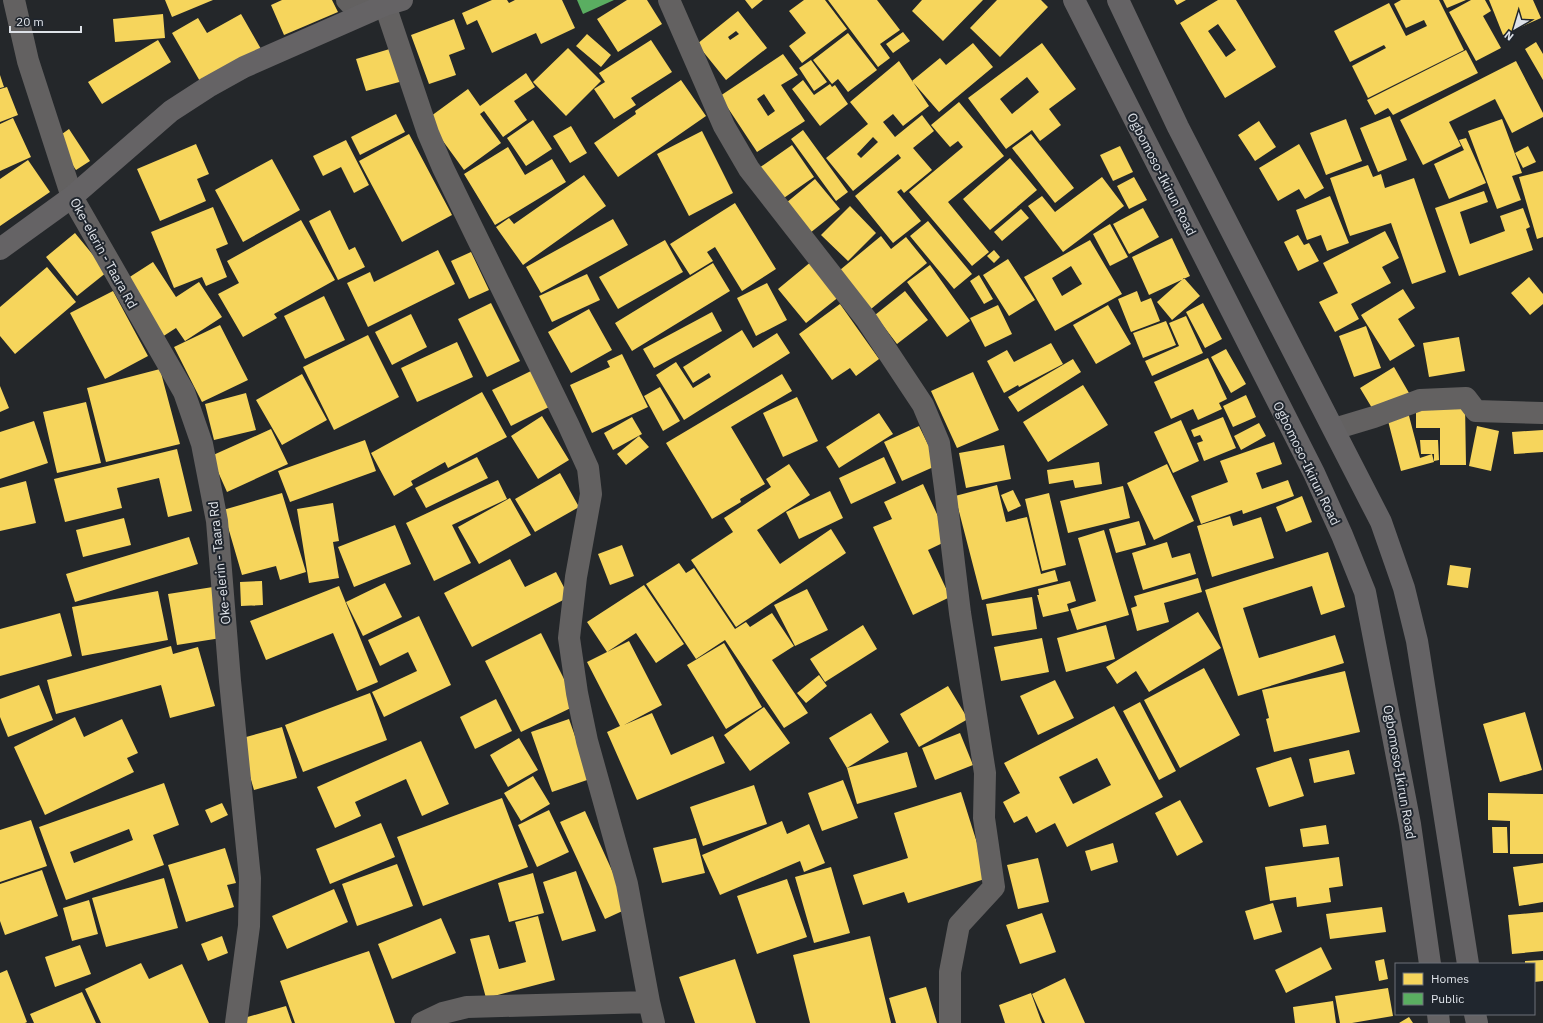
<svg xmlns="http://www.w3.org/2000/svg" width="1543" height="1023" font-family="'IBM Plex Sans',sans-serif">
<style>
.homes{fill:#f6d55c;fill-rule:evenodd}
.public{fill:#5aae61}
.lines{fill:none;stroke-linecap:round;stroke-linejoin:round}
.street{stroke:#636161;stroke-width:22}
.secondary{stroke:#656365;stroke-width:22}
.labels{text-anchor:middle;stroke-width:4;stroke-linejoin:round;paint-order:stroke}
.street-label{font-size:13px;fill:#dee2e8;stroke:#20262e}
</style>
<rect width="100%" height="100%" fill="#24272a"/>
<!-- homes -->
<path class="homes" d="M165 0H213L172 17Z
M282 0H332L338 12 284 35 271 5Z
M492 0H507L509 3 515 0H562L575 28 541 44 536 33 492 53 477 20 467 25 462 13Z
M627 0H647L662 24 618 52 597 19Z
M745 0H763L752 9Z
M804 0H825L847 29 802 63 789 46 806 33 789 11Z
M828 0H877L900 30 880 44 890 58 878 67Z
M922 0H983L943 41 912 11Z
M997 0H1041L1048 7 1000 57 970 28Z
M1174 0H1186L1177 5Z
M1218 0H1236L1276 67 1225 98 1180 23ZM1218 24 1236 50 1226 57 1208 31Z
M1401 0H1439L1464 50 1368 98 1352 66 1386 48 1384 45 1350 62 1334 31 1389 3 1406 36 1427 26 1424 20 1406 28 1394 4Z
M1443 0H1466L1447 8Z
M1471 0H1485L1491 11 1483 16 1501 48 1476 61 1449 12Z
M1489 0H1533L1541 18 1503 35Z
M738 11 767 48 726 80 697 44ZM736 31 739 34 730 40 728 37Z
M163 14 165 38 115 42 113 19Z
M241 14 261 49 201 83 172 33 198 18 207 33Z
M454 19 465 49 449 55 456 75 429 84 411 35Z
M903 32 910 41 893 53 886 44Z
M848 33 877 70 848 92 838 79 832 84 813 60Z
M587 34 611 55 601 67 576 46Z
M158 40 171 62 102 104 88 82Z
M651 40 672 72 631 98 636 105 614 119 594 89 605 82 599 73Z
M1536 42 1543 54V80L1525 49Z
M973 43 993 67 939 112 912 81 940 58 946 65Z
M1042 43 1076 89 1049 109 1061 125 1040 141 1032 130 1006 149 968 98ZM1027 77 1039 92 1012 114 1000 99Z
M393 48 403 81 366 91 356 59Z
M568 48 601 81 566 116 533 82Z
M1466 50 1478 73 1393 115 1388 108 1375 115 1367 100Z
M783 54 798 75 781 85 805 121 757 152 720 96ZM764 94 775 111 768 116 757 99Z
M811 60 827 82 814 91 799 68Z
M899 61 929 106 903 126 893 114 883 122 895 137 922 115 934 131 913 148 932 170 904 193 901 189 897 192 921 221 893 243 855 196 901 158 898 154 853 191 826 158 868 124 850 102ZM873 137 878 142 861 158 857 154Z
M1516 61 1543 113V117L1512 133 1495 99 1449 122 1461 146 1423 165 1400 120Z
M526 73 535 87 514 101 527 120 503 137 484 111 480 114 501 143 464 170 427 119 468 89 480 106Z
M0 75 4 87 0 88Z
M681 80 706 116 618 177 594 143 636 114 635 111Z
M803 80 814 95 830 84 832 87 835 85 848 104 820 126 792 89Z
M7 87 18 115 0 122V89Z
M959 102 1004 156 948 202 989 252 972 266 909 192 963 147 958 141 950 147 931 125Z
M396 114 405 132 360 155 351 137Z
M1390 116 1407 160 1378 172 1360 128Z
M13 118 31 157 0 171V124Z
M1346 119 1362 161 1326 175 1310 133Z
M1502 119 1522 173 1512 176 1521 200 1497 209 1468 131Z
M533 120 552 149 526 166 507 138Z
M1259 121 1276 147 1255 161 1238 135Z
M571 126 587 153 570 163 553 136Z
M69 129 90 161 76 170 55 139Z
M803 130 848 192 836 201 791 139Z
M702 131 733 193 689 216 657 154Z
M409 134 452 215 402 242 359 161Z
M1031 134 1074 188 1055 203 1012 148Z
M1466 138 1486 183 1449 199 1434 164 1464 150 1459 140Z
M346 140 369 185 354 193 341 167 323 176 313 156Z
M196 144 209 174 197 179 206 201 160 221 137 169Z
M1299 144 1324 188 1305 199 1299 189 1278 201 1259 168Z
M792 145 814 177 781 200 759 168Z
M1120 146 1133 172 1113 181 1100 155Z
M1528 146 1536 162 1523 168 1515 153Z
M508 147 525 175 552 159 566 182 495 225 464 174Z
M1010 158 1037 190 990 230 963 199Z
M272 159 300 210 243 242 215 190Z
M28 160 50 192 0 226V179Z
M1368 165 1373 177 1381 174 1385 188 1414 178 1446 272 1412 284 1391 223 1350 236 1330 178Z
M1543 171V237L1537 239 1519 177Z
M584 175 606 206 523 265 496 227 509 218 514 224Z
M1102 177 1124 206 1063 252 1028 206 1042 196 1055 212Z
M1134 177 1147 200 1129 209 1117 186Z
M815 179 840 209 810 233 786 203Z
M1484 191 1488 202 1460 212 1470 244 1505 231 1500 216 1523 208 1530 227 1526 229 1533 250 1459 276 1435 208Z
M1330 196 1349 243 1327 251 1321 235 1307 240 1296 210Z
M735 203 776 269 742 291 715 247 707 252 713 261 690 275 670 244Z
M850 206 876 233 848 261 821 235Z
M213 207 228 244 216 249 227 277 206 286 202 277 174 288 151 232Z
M1143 208 1159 237 1129 254 1113 224Z
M1021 209 1029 218 1002 241 994 232Z
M330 210 349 250 355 247 365 267 338 280 309 221Z
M613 219 628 245 541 293 526 267Z
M301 220 335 280 274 314 277 318 243 337 218 294 239 283 227 261Z
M928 221 972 274 954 289 910 236Z
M1110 224 1128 257 1110 266 1093 234Z
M1385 231 1399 258 1382 267 1391 283 1351 304 1359 319 1335 332 1319 302 1338 293 1323 263Z
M75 233 107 272 77 296 46 257Z
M1298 235 1304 245 1309 243 1319 261 1298 271 1284 242Z
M881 236 891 249 906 237 927 263 871 309 840 270Z
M1172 238 1190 276 1149 295 1132 257Z
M665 240 683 272 618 309 599 277Z
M1090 240 1122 294 1055 331 1024 277ZM1071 266 1082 284 1062 296 1052 278Z
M438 250 455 284 368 327 347 283 370 272 374 282Z
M994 250 1000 257 994 263 987 256Z
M471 252 489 290 469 299 451 261Z
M1008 259 1035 300 1009 316 983 275Z
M812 261 840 296 806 323 778 289Z
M153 262 176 297 199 282 222 317 185 341 176 328 162 337 125 280Z
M713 263 730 291 632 351 615 323Z
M930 265 970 321 947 337 907 282Z
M47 267 76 302 15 354 0 336V307Z
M587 274 600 300 552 322 539 296Z
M979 275 993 299 984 304 970 281Z
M1529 277 1543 294V304L1530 315 1511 293Z
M1184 278 1200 296 1172 320 1157 302Z
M767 283 787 320 756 336 737 298Z
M1403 289 1415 308 1398 319 1415 346 1390 361 1361 315Z
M113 291 148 356 105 379 70 313Z
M905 291 928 320 897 344 875 315Z
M1137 291 1141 302 1151 298 1160 321 1131 332 1118 299Z
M324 296 345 340 305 359 284 316Z
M491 303 520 361 487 377 458 319Z
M1203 303 1222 339 1205 348 1186 312Z
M840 304 879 359 856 376 850 368 832 380 799 334Z
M998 305 1012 334 985 347 970 318Z
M1108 305 1131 344 1096 364 1073 325Z
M589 309 612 350 571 373 548 332Z
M712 312 722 331 654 368 643 349Z
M411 314 427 347 392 365 375 332Z
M1186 316 1203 353 1152 376 1145 361 1179 346 1169 323Z
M1166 321 1176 345 1143 358 1133 333Z
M220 325 248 380 202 402 174 347Z
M1366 326 1381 368 1354 377 1339 336Z
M742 330 753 348 777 333 790 353 684 420 656 375 676 362 693 388 711 377 709 373 693 383 683 367Z
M368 335 399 397 334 430 303 367Z
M1459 337 1465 371 1429 377 1423 343Z
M457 342 473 377 417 402 401 368Z
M1051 343 1063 364 1019 387 1018 385 1004 393 987 361 1007 350 1014 362Z
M1226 349 1246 384 1231 393 1211 357Z
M622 354 648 407 592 433 570 385 610 367 607 361Z
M1208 358 1227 399 1219 403 1222 409 1198 420 1193 409 1171 419 1154 382Z
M1073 359 1081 372 1018 412 1008 397Z
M1394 367 1409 393 1375 413 1360 388Z
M160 369 180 444 106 462 87 388Z
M533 370 551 406 511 426 492 390Z
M973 372 999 430 957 448 931 391Z
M302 374 327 420 282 445 256 400Z
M782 374 792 391 731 427 765 484 740 499 741 502 712 519 666 443Z
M1083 385 1108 425 1048 462 1023 422Z
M0 386 9 408 0 412Z
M660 387 680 421 663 431 644 396Z
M482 392 507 437 448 468 445 462 411 481 413 485 394 496 371 453Z
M246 393 256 430 214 440 205 404Z
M1246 395 1256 417 1233 427 1223 406Z
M797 397 818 441 783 457 763 413Z
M86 402 101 463 57 473 43 412Z
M1416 404H1465L1466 465H1440V428H1416Z
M1408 412 1420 458 1432 454 1434 462 1401 471 1387 417Z
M879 413 893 434 839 468 826 447Z
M542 416 569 460 538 479 511 436Z
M632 417 642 434 613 450 604 433Z
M1223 417 1236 448 1204 461 1197 443 1203 441 1200 435 1194 437 1191 430Z
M1181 420 1199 461 1173 473 1154 432Z
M34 421 48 463 0 479V432Z
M1259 423 1266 436 1241 450 1234 436Z
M919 426 938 465 902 481 884 442Z
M1477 426 1499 431 1491 471 1469 466Z
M271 429 288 464 227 492 211 456Z
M1543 430V452L1514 454 1512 432Z
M639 436 649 447 626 465 617 454Z
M365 440 376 471 290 502 278 471Z
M1420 440H1438L1439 460 1434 461V454H1421Z
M1274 442 1282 464 1256 473 1262 489 1288 480 1294 496 1243 514 1242 510 1201 524 1191 496 1228 482 1220 461Z
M1004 445 1011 479 966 488 959 453Z
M177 449 192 511 168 517 159 478 117 488 122 508 65 522 54 479Z
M477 457 488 478 426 508 415 488Z
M884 457 896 483 851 504 839 478Z
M1099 462 1102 484 1075 488 1073 480 1049 484 1047 470Z
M789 464 810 495 757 530 780 564 831 529 846 553 736 627 691 560 733 532 724 518 771 487 766 479Z
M1167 464 1194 521 1154 540 1127 483Z
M560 473 579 507 535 532 515 499Z
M498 480 507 499 452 525 471 563 434 581 406 523Z
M26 481 36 523 0 531V488Z
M923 484 949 540 928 550 950 597 913 615 873 527 892 519 884 502Z
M997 485 1006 522 1027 517 1041 574 1055 570 1058 581 982 600 955 496Z
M1123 486 1130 518 1068 533 1060 501Z
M1013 490 1021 506 1008 512 1001 495Z
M830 491 843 518 799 539 786 512Z
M282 493 306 572 280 580 276 566 242 575 223 510Z
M1049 493 1066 565 1042 571 1025 499Z
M1302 496 1312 522 1286 532 1276 507Z
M510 498 531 535 479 564 458 527Z
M333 503 339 541 333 542 339 578 309 583 297 509Z
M1230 516 1233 526 1261 517 1274 558 1212 577 1197 526Z
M124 518 131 545 83 557 76 530Z
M1139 521 1146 545 1116 553 1109 529Z
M395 525 411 564 354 587 338 547Z
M1104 530 1129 615 1077 630 1070 609 1096 601 1078 538Z
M189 537 198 564 75 602 66 574Z
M1167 542 1172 558 1190 553 1196 574 1143 590 1132 553Z
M622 545 634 576 610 585 598 554Z
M1328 552 1345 607 1321 615 1312 586 1243 608 1259 658 1335 635 1344 663 1238 696 1205 590Z
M510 559 525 587 556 572 569 597 472 647 444 593Z
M679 563 686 573 694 568 735 629 746 622 750 627 772 613 794 646 772 660 808 713 784 728 725 640 696 659 646 584Z
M1450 565 1471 568 1468 588 1447 585Z
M1198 578 1202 592 1164 603 1169 622 1137 631 1131 608 1137 606 1134 596Z
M262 581 263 605 241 606 240 582Z
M1070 581 1076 601 1067 604 1069 611 1043 617 1037 595H1039L1038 589Z
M385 583 402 617 363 636 346 602Z
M644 585 684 644 656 663 636 633 607 652 587 622Z
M339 586 378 682 357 691 333 633 266 660 250 621Z
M213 587 221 638 177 645 168 594Z
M807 589 828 630 795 646 774 605Z
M158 591 168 640 82 656 72 607Z
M1032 597 1037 629 992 636 986 604Z
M1198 612 1221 648 1149 692 1136 671 1117 684 1106 667Z
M60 613 72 656 0 676V629Z
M419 616 451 685 384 717 372 692 417 671 408 652 380 666 368 640Z
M863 625 877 649 825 682 810 659Z
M1106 625 1115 659 1066 672 1057 638Z
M541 633 577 705 521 732 485 661Z
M1042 638 1049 672 1001 681 994 647Z
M629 641 662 705 624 725 652 713 671 755 713 736 725 763 637 800 607 732 620 726 587 662Z
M724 643 762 707 726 729 687 665Z
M171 646 173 654 198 647 215 706 170 718 161 685 56 714 47 680Z
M1204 668 1240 735 1180 768 1144 700Z
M1345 671 1360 732 1274 752 1266 719 1269 718 1262 690Z
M819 675 827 686 806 703 797 693Z
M1055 680 1074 718 1038 735 1020 696Z
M39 685 53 720 8 737 0 717V699Z
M948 686 968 719 919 747 900 714Z
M370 693 387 740 303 772 285 725Z
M496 699 512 731 475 749 460 717Z
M1140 702 1176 771 1159 780 1123 711Z
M1114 706 1163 797 1067 847 1055 823 1036 833 1027 816 1014 823 1003 802 1020 793 1004 763ZM1097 758 1111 785 1073 804 1059 777Z
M764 707 790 743 750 771 724 735Z
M1525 712 1542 770 1500 782 1483 724Z
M871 713 889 742 847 768 829 738Z
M75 717 84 737 122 719 138 753 127 758 134 772 45 815 14 747Z
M569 719 590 779 552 792 531 732Z
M282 727 297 778 254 790 239 739Z
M960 733 973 765 935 780 922 748Z
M519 738 538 770 508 787 490 755Z
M421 741 449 804 422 816 406 779 355 802 361 816 335 828 317 787Z
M1349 750 1355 774 1314 783 1309 759Z
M907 752 917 787 857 804 847 768Z
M1291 757 1304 796 1269 807 1256 768Z
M533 776 550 804 521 821 504 793Z
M843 780 858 818 822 831 808 793Z
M164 783 179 825 153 835 164 865 66 900 39 827ZM129 829 133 840 74 863 70 852Z
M754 785 767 824 703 846 690 807Z
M961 792 988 878 908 903 904 892 863 905 853 875 908 858 894 813Z
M1488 793 1543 794V854H1510V821L1488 820Z
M502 798 528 867 423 906 397 837Z
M1180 800 1203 842 1177 856 1155 813Z
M222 803 228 815 211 823 205 810Z
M549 810 569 852 537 867 518 825Z
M585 811 629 908 605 919 560 822Z
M31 820 47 866 0 882V830Z
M782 821 787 834 809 824 825 863 804 872 800 861 720 895 702 855Z
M381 823 395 857 330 884 316 849Z
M1326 825 1329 844 1303 847 1300 829Z
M1492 827H1507L1508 853H1493Z
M696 838 705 873 662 883 653 848Z
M1113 843 1118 862 1091 871 1085 851Z
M225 848 236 883 227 885 234 907 186 922 168 865Z
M1339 857 1343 886 1329 888 1331 902 1297 907 1296 897 1270 901 1265 867Z
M1038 858 1049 902 1018 909 1007 865Z
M1543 863V902L1519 906 1513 867Z
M397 864 413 906 357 926 342 884Z
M831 867 850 933 814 943 795 877Z
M42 870 58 916 5 935 0 921V884Z
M576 871 596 931 562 941 543 882Z
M533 873 544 913 509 922 498 883Z
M164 878 178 928 106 947 92 898Z
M787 879 807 937 757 954 737 896Z
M334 889 348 922 287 949 272 916Z
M89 900 98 934 72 941 63 908Z
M1273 903 1282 932 1254 940 1245 911Z
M1382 907 1386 932 1330 939 1326 914Z
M1543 912V951L1512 954 1508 915Z
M1042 913 1056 952 1020 964 1006 925Z
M538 916 555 980 486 998 470 939 489 935 499 969 526 962 515 922Z
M441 918 456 953 392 979 378 944Z
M222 936 228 953 208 961 201 944Z
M870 936 891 1023H810L793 955Z
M80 945 91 974 55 987 45 957Z
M1321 947 1332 969 1286 993 1275 970Z
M369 951 395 1023H295L280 981Z
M735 959 756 1023H695L679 977Z
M1384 959 1388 979 1379 981 1375 961Z
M1543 960V981L1534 982V964H1525V961Z
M141 963 149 979 182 964 209 1023H101L85 989Z
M7 970 27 1022 25 1023H0V973Z
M1065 978 1085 1023H1045L1032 994Z
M926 987 937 1023H896L889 998Z
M1388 988 1393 1016 1352 1023H1340L1335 996Z
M82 992 96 1023H34L30 1014Z
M1031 993 1042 1023H1005L999 1005Z
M1333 1001 1336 1023H1295L1293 1007Z
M286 1006 292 1023H245L244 1018Z
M1409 1017 1413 1023H1399Z"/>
<!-- public -->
<path class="public" d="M577 0H614L583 14Z"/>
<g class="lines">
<!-- street -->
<path class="street" d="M14 0 28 61 72 197 184 392 202 444 217 521 230 681 250 878 249 926 236 1023
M347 0C355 11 373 6 385 5L428 133 443 168 568 424 588 468 591 494 576 577 569 638 577 693 587 741 627 884 649 1002 654 1023
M669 0 724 126 749 169 866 319 923 405 939 443 945 488 960 613 985 773 984 818 994 887 959 925 950 972V1023
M1334 429 1374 417 1420 400 1466 398 1476 411 1543 413
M422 1023 443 1013 467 1007 649 1002"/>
<!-- secondary -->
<path class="secondary" d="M1074 0 1314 473 1342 535 1365 592 1410 824 1430 964
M1118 0 1178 127 1381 522 1404 588 1417 641 1468 964
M0 249 72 197 171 111 208 87 244 67 385 5 402 0
M1438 1014 1439 1023
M1475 1014 1477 1023"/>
</g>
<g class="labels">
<!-- street labels -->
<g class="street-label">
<text transform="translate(1162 174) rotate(63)" y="5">Ogbomoso-Ikirun Road</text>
<text transform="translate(104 253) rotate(61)" y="5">Oke-elerin - Taara Rd</text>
<text transform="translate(1307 463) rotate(64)" y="5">Ogbomoso-Ikirun Road</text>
<text transform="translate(219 563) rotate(-96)" y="5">Oke-elerin - Taara Rd</text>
<text transform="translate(1400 772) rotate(80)" y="5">Ogbomoso-Ikirun Road</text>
</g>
</g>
<!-- legend -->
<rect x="1395" y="963" width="140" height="52" fill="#20262e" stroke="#6c7178"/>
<rect x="1403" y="973" width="20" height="12" fill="#f6d55c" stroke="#6c7178"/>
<text x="1431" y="983" font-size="12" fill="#dee2e8">Homes</text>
<rect x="1403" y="993" width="20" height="12" fill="#5aae61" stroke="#6c7178"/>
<text x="1431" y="1003" font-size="12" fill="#dee2e8">Public</text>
<!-- north arrow -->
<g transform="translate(1515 28) rotate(218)" stroke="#20262e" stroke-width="3" paint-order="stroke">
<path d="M0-3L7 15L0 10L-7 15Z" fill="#dee2e8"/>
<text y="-6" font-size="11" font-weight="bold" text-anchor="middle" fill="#dee2e8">N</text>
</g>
<!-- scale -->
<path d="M10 26v6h71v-6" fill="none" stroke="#dee2e8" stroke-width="2"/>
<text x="16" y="26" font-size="12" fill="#dee2e8" stroke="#20262e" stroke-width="3" paint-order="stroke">20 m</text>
</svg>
